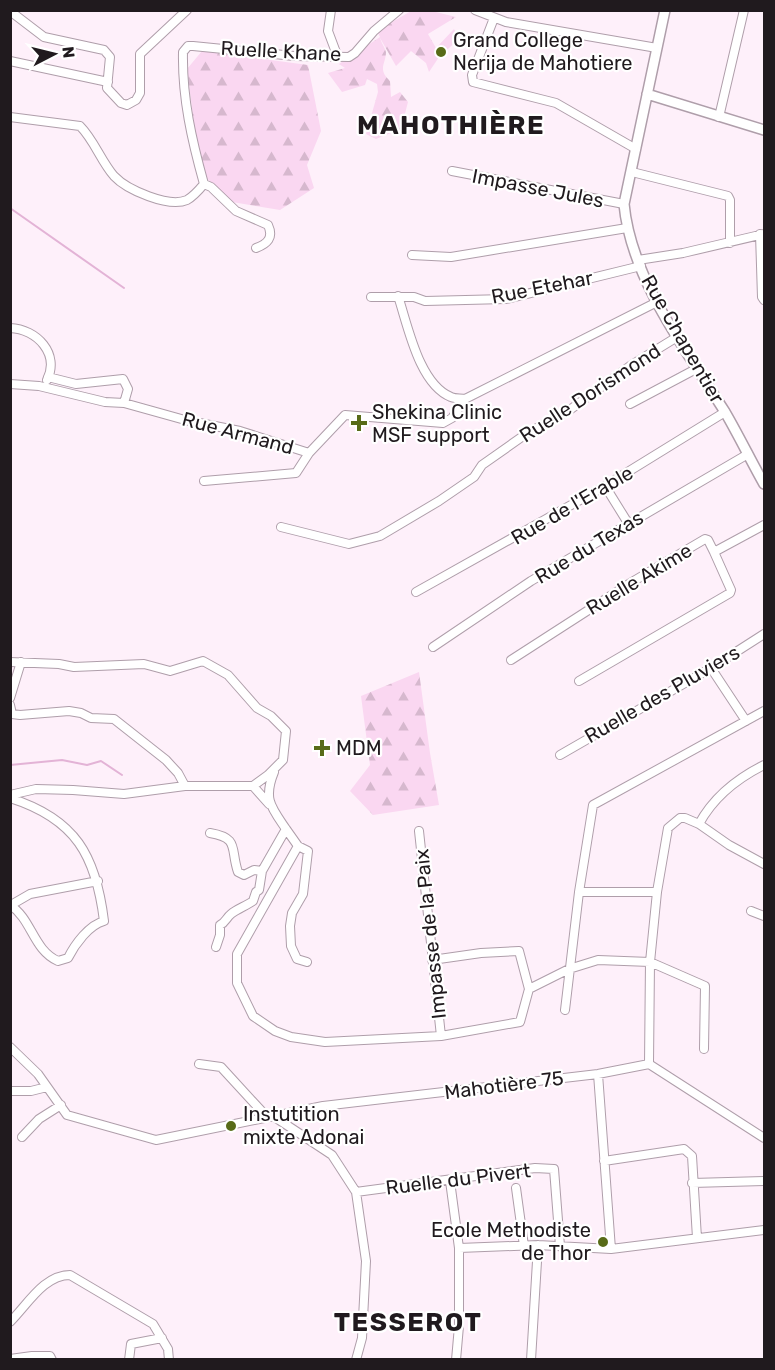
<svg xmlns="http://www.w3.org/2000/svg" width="775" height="1370" font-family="Rubik,sans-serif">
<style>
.forest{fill:url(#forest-firs)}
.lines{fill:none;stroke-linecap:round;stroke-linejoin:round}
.stream{stroke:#e3b3d6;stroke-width:2}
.minor-casing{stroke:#af9eaa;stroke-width:10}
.tertiary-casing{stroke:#af9eaa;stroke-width:12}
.minor{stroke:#fff;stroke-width:8}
.tertiary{stroke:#fff;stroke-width:9}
.poi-dot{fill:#586b18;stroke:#fff;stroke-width:2}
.labels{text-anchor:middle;stroke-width:4.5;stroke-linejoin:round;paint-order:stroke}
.poi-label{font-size:20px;fill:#201a1e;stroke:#fff;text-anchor:start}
.street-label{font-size:20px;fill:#201a1e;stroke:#fff}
.district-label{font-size:26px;font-weight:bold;letter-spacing:1.5px;fill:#201a1e;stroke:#fff}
</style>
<defs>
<pattern id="forest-firs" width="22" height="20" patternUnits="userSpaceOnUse" patternTransform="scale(1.5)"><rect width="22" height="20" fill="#fad7f1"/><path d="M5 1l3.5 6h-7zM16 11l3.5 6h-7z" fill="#d6b8ce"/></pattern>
</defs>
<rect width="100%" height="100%" fill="#fef0fa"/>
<!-- forest -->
<path class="forest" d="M411 11H432L456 17 428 34 436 48 454 29 459 39 439 57 429 72 426 63 411 51 396 66 380 38C381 42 385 48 386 52 386 64 377 69 390 81L391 97 400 92 408 102 401 129 376 139 366 134 378 92 377 84 367 79 365 85 342 92 328 73 345 68 339 64 380 37 377 31Z
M202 51 308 65 321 131 307 165 314 188 280 210 232 202 200 172 187 69Z
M419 672 430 753 439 805 373 815 350 791 370 765 361 696Z"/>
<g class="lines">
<!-- stream -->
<path class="stream" d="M10 208 124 288
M10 765 62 760 87 765 101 761 122 775"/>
<!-- minor casing -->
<g class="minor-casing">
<path id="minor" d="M331 10 328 31 337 55
M475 10 506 22 657 48
M10 11 44 37 104 50 110 57 107 88 121 103 127 105 136 100 140 93V54L187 10
M494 18 472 75 473 82 556 103 636 149
M10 61 108 82
M10 117 80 126C94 140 101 161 114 176 127 190 169 208 187 200 194 196 199 190 204 184
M719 117 744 10
M452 171 624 204
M632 172 728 196 730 200V243
M760 234 762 297 764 300
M256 248C267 244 274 238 268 225L236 211 211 187 204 184C192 141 182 98 183 52L188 46H193L294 56 349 57 355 53 374 31 399 10
M412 255 451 257 627 228
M638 260 683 253 764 234
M398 296C408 326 419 384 451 397 455 399 461 398 465 399
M371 297H414L425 301 506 299 641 266
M10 328C37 329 60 354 47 380
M48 377 76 384 123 379 128 389 124 403 185 420 240 431 309 453 345 415 443 423 452 418 465 399 657 302
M10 384 39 386 105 402 124 403
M630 404 696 369
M204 481 296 473 309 453
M605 486 628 523
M281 527 349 544 380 536 439 501 474 477 482 465 526 434 571 409 630 366 677 337
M416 592 605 486 725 412
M433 647 531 581 748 454
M511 660 632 582 705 539 708 540 714 552 764 525
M10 662 59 664 74 667 144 664 170 671 203 661 228 675 257 708 271 716 286 731 283 760 268 775 253 786H185
M711 668 746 721
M579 681 730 593 731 590 714 552
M10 698 21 662
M10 705 12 714 20 715 69 711 81 713 91 718 114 719 166 760 178 773 185 786 124 794 73 790 36 789 10 795
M560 755 711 668 764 634
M253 786 269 804
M10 798C76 819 96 856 104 921 89 925 75 944 68 958L58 961C33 950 32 919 10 905
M699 824C713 798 738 778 764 765
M286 829 298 846 308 851 303 894 292 913 290 926 291 946 297 959 307 962
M419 831 441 1036
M210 833C240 838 230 849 238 872L244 875 254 870 262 871 259 890 256 892 253 901C246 906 237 909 231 914 226 918 226 922 220 925V935L216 947
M298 846 237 954V983L253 1016 275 1031 291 1037 325 1042 441 1036 520 1022 529 989 519 951 481 953 432 960
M262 871 286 829C271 807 263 799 274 772
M579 892H657
M11 905 30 894 98 881
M751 911 764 916
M529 989 569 969 598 960 650 962 705 986 704 1049
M565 1010 579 892 593 805 764 711
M10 1047 38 1074 67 1115 156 1140 323 1106 598 1074 649 1064 650 962 657 892 668 828 680 818H685L699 824 729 845 764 864
M199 1064 221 1067 267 1117
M649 1064 764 1138
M598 1074 611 1249
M10 1091H31L47 1087
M273 1116 332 1155 356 1192 366 1261 362 1338 356 1360
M22 1137 39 1119 61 1105
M604 1161 684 1149 692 1156 697 1238
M450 1181 459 1248V1326L456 1360
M692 1183 764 1181
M516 1188 524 1246
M356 1192 535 1168 554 1169 560 1246
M459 1248 538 1245 611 1249 764 1230
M10 1322C28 1304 44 1275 70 1275L153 1324 168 1349 169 1360
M10 1359 32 1356H50L52 1360
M129 1360 131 1344 162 1338
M531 1360 538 1245"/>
</g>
<!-- tertiary casing -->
<g class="tertiary-casing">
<path id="tertiary" d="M665 10 624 204C631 279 686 350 725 412 739 436 751 461 764 484
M647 94 764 130"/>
</g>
<!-- minor -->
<use href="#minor" class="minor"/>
<!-- tertiary -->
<use href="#tertiary" class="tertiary"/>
</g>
<!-- markers -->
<g class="poi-dot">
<circle cx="441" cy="52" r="6"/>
<path d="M356 414h6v6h6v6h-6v6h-6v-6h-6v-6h6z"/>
<path d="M319 739h6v6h6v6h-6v6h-6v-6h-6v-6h6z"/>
<circle cx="231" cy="1126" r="6"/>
<circle cx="603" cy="1242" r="6"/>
</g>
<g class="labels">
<!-- poi labels -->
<g class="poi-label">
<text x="453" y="47">Grand College<tspan x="453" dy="23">Nerija de Mahotiere</tspan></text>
<text x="372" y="419">Shekina Clinic<tspan x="372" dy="23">MSF support</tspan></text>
<text x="336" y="755">MDM</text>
<text x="243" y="1121">Instutition<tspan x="243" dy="23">mixte Adonai</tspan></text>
<text x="591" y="1237" text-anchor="end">Ecole Methodiste<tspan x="591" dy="23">de Thor</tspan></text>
</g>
<!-- street labels -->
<g class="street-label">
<text transform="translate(281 51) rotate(3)" y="7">Ruelle Khane</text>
<text transform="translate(538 188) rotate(11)" y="7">Impasse Jules</text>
<text transform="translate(542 287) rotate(-11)" y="7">Rue Etehar</text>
<text transform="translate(683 339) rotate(60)" y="7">Rue Chapentier</text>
<text transform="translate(590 393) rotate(-33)" y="7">Ruelle Dorismond</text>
<text transform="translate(238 433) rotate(15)" y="7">Rue Armand</text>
<text transform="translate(572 505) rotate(-30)" y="7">Rue de l'Erable</text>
<text transform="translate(589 547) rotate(-31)" y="7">Rue du Texas</text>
<text transform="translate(639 579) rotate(-31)" y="7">Ruelle Akime</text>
<text transform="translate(662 694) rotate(-30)" y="7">Ruelle des Pluviers</text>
<text transform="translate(430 934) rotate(-96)" y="7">Impasse de la Paix</text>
<text transform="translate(504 1085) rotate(-7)" y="7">Mahotière 75</text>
<text transform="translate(458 1179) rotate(-7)" y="7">Ruelle du Pivert</text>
</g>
<!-- district labels -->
<g class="district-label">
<text x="451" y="134">MAHOTHIÈRE</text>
<text x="408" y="1331">TESSEROT</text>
</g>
</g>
<!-- border -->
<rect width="775" height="1370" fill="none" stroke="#201a1e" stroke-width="24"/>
<!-- north arrow -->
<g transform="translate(54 54) rotate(83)" stroke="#ffffff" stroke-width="4.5" paint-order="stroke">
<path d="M0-4.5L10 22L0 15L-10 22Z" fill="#201a1e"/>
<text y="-9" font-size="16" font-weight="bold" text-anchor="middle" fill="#201a1e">N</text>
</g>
</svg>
